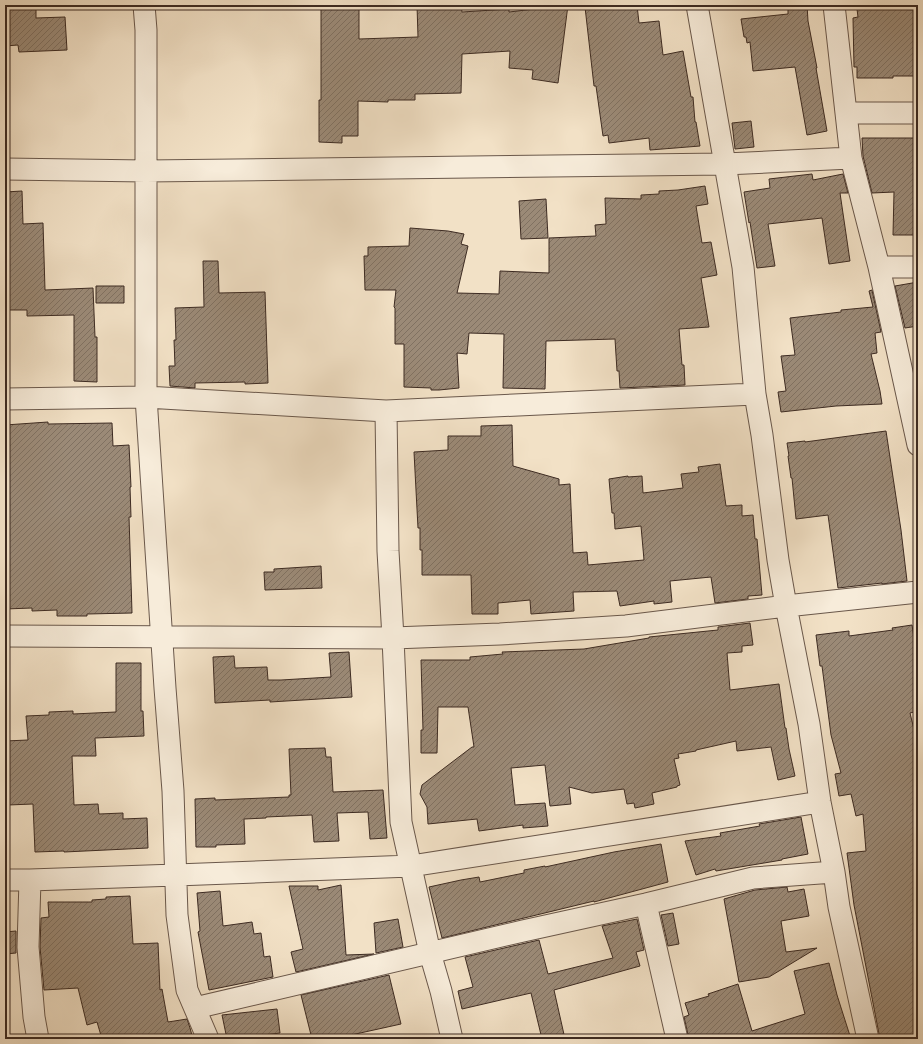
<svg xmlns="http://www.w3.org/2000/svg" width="923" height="1044" font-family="Alegreya,serif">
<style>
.building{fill:url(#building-hatch);stroke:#3d2b22}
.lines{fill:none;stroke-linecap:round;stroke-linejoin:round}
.minor-casing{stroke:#6a584b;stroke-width:23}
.minor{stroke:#f7ecda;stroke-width:21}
</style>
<defs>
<pattern id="building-hatch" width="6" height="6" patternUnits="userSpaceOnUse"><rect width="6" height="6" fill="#9b8a77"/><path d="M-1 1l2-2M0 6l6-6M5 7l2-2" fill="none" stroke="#807161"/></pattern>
</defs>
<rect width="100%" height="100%" fill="#f2e1c6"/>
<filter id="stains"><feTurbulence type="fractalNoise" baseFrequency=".005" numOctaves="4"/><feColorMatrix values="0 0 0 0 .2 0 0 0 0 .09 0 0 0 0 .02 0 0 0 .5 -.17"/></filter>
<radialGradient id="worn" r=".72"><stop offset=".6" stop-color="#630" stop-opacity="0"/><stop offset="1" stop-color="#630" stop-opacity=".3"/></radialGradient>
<!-- building -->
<path class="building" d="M5 5H36V18L65 17 67 50 19 52 18 45 5 46Z
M321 5H359V39L418 37 417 5H461L462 12 509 9V12L568 5 558 83 532 79 533 70 509 68 510 51 462 54 461 93 415 94V100H388V102L358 101V136H342V143L319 142V100H321Z
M611 5H637L639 23 659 21 663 55 683 51 691 97H693L695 122H696L700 146 650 150 649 138 609 143 608 135 603 136 596 86H594L585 7Z
M788 5H807L808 21 817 68H816L827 131 807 135 795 67 753 71 750 42 747 43 746 37H744L741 19 788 14Z
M895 8V9L918 10V76H893V78H857V67H854L853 18 858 17 857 9Z
M751 121 754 147 735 149 732 123Z
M862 138H916V152H918V235H893L894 192 872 193 863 156Z
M812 174 813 180 843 174 848 193H840L850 261 829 264 822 218 768 224 775 266 757 268 750 222 749 223 744 192 770 188 769 179Z
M705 186 708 204 696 206 702 243 711 242 717 275 701 278 709 327 679 329 682 365H684L685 385 620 388 619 371H617L615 339 546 341 545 389 503 388 504 334 469 333 467 354 457 353 459 388 439 390H431V388L404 387V344H395V308L394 307 396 290H365L364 256H368V247L409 246 410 228 448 231 464 234 461 244 468 246 457 293 499 294 500 271 549 273V238L596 236 595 225 606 224 605 198 641 199V195L659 194V191L678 190Z
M22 191 23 224 43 223 45 290 93 288 95 337H97V382L74 381V315L27 316V310H5V192Z
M546 199 548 238 521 239 519 201Z
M203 261H218L219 293 265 292 268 383 245 384V382L195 383V388L170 386 169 366H175L174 340H176L175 308 204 307Z
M918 282V326L905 328 895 286Z
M96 286H124V303H96Z
M872 290 881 332 875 333 877 353 871 354 880 391 882 404 836 406 781 412 778 392 786 391 781 356 795 355 790 318 841 312V310L873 307 869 291Z
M48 422V424L112 423 113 446 129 445 131 487H130L131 517H129L132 613 87 614V616H57V610L32 611V608L5 609V425Z
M512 425 513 466 559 479V485L570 484 573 553 587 552 588 565 644 560 641 526 615 529 614 513H612L609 479 628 476V477L642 476 643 493 683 488 681 474 699 472 698 467 720 464 726 506 742 505V516L753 515 755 539H757L762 595 748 596V599L715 603 711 577 670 581 672 602 654 604V601L620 606 617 591 573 592 574 611 531 614 530 600 498 603V614H472L471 575H422V550H420V528H418L414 452 448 450V436H481V426Z
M886 431 901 530 907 581 882 584V583L838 588 828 515 796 519 792 478H791L788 456H789L787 443 805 441V442Z
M321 566 322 588 265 590 264 572H274V569Z
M750 623 753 645 742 646V652L727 653 730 690 779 684 785 728H786L789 749 795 776 778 780 771 747 737 751 736 741 696 750V751L678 754 679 758 674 759 680 785 677 786V787L652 793 654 804 635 808 634 803 627 804 624 789 592 793 569 787 571 804 550 806 545 765 511 768 515 805 545 803 548 826 523 828V825L479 831 477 819 428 824 427 807 420 794 422 785 472 747H474L468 707H438L437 753H421V730H423L421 660H470V657L503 654 502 652 584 649 649 638V637L718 630V627Z
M912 625 918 665V711L910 713 918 746V1039H880L854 905 847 853 866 851 863 814 856 816 851 794 839 796 835 774 841 773 831 735 822 666H820L816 635 849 631V636L893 630 892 628Z
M349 652 352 697 270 702V700L215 703 213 657 234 656 235 668 267 667 268 680H281L331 677 329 653Z
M116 663H141V711H143L144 736 95 738 96 756H72L74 805 98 804 99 814 123 813V819L147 818 148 848 64 852V851L35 852 33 804 8 805 5 741 28 740 26 716 49 715V712L73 711V714L116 712Z
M325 748 326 757H331L333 792 383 790 387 838 370 839 368 812 337 813 339 841 314 842 312 815 266 817V818L244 819 245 844 216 845V847H196L195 799 215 798V800L289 797V795H291L289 749Z
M801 817 808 854 782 859V860L716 871 715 869 696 875 685 841 721 836 720 833 760 826 759 824Z
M661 844 668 882 594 902V901L442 938 429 887 461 880 479 877 480 882 524 873V870L545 866V867L614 852Z
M341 885 346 955 374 954 296 972 291 952 303 949 289 886H318V890Z
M787 887 788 892 804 889 809 916 781 921 786 952 817 948 769 977 739 982 724 899 755 890Z
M220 891 223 926 252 922 254 934 261 933 264 957 270 956 273 977 209 990 198 932 200 931 197 893Z
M130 896 133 944 158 943 160 990 162 989 168 1022 187 1019 190 1028 193 1039H102L97 1022 87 1025 78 988 44 990 40 947 41 918 49 917 48 902H92V900L106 899V897Z
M673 913 679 944 668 946 661 915Z
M398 919 403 947 376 953 374 923Z
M637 919 644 950 636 952 640 966 554 990 565 1039H542L531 993 462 1009 458 991 473 987 465 957 539 940 548 974 613 958 602 926Z
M16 931V953L5 954V932Z
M829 963 837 995 851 1039H689L684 1017 689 1015 685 1003 709 996 708 994 738 984 752 1031 805 1014 794 971Z
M389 975 401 1024 333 1039H312L301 995Z
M277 1009 280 1033 264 1035V1039H227L222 1015Z"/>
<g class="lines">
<!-- minor casing -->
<g class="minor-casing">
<path id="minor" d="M144 5 146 30V397L165 688 173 791 177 915 187 990 208 1039
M697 5 743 267 755 394 762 435 778 560 786 606 809 724 820 802 834 872 839 907 868 1039
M834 5 851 158 879 267 918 445
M846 113H918
M5 169 146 171 725 164 851 158
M879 267H918
M5 399 146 397 386 411 755 394
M386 411 388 551 393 638 401 822 430 953 441 991 452 1039
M5 636 393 638 500 634 626 626 786 606 918 592
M5 880H30L176 875 411 866 820 802
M30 880 28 947 34 1017 38 1039
M646 904 677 1039
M195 1008 523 931 646 904 753 878 834 872"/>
</g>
<!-- minor -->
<use href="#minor" class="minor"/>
</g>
<!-- margin -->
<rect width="923" height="1044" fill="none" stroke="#f2e1c6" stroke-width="20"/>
<rect x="6" y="6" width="911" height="1032" fill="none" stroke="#3d2b22" stroke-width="2"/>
<rect x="10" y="10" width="903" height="1024" fill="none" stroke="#3d2b22"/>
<rect width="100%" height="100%" filter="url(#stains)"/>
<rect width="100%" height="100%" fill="url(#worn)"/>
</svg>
